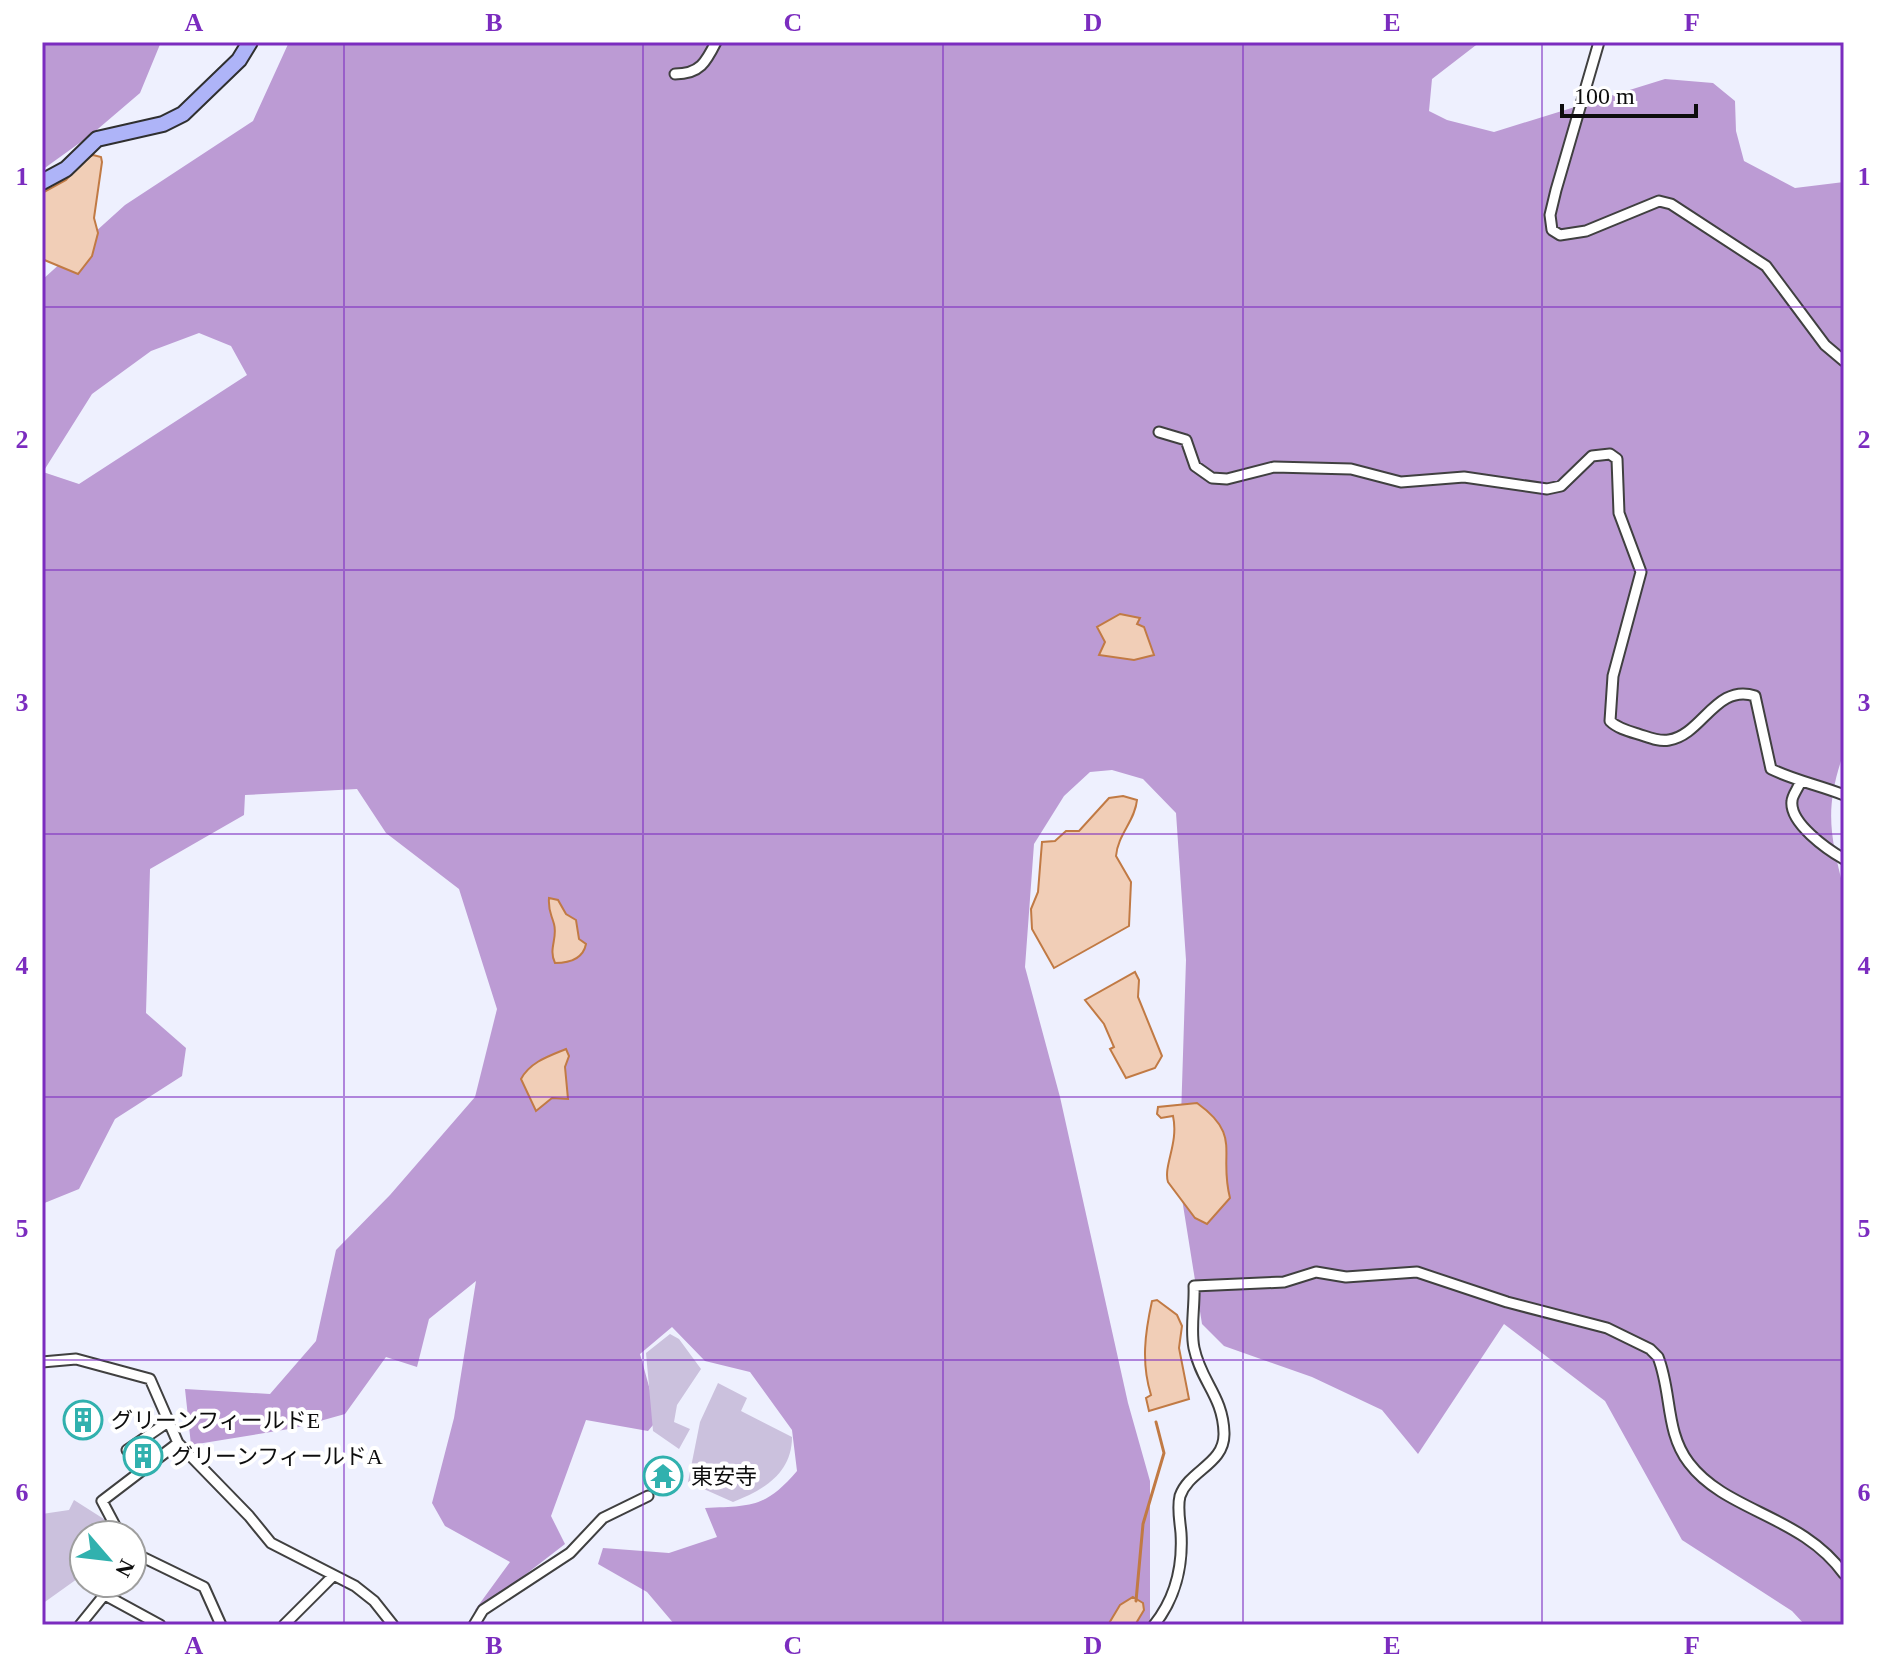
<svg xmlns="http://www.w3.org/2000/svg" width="1886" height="1667" font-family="'Times New Roman','Noto Sans JP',serif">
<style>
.forest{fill:#bc9bd4;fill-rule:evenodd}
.cemetery{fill:#cbc1dd}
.water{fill:#f1ceb7;stroke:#c17a44;stroke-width:2}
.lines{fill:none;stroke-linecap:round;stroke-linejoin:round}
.stream{stroke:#c17a44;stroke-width:3}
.street-casing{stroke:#404040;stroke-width:13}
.secondary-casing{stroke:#2f2f2f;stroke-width:18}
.street{stroke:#fff;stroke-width:9}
.secondary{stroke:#aeb4f8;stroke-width:14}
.grid{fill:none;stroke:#7b2cbf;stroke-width:2;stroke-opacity:0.55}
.labels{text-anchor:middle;stroke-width:8;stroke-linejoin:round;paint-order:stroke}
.poi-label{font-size:22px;fill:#0d0d0d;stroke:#fff;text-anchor:start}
.neatline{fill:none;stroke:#7b2cbf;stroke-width:3}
.grid-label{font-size:26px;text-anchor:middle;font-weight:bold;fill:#7b2cbf}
</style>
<rect width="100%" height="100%" fill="#eef0fe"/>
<!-- forest -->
<path class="forest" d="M42 42H161L140 93 92 134 42 170Z
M289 42H1480L1432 79 1429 111 1447 120 1494 132 1665 79 1713 83 1735 101 1736 131 1744 161 1795 188 1844 182V752C1824 809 1830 834 1844 890V1625H1805L1792 1611 1682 1540 1605 1401 1504 1324 1418 1454 1382 1410 1312 1377 1224 1346 1202 1324 1179 1180 1186 960 1176 813 1143 779 1112 770 1090 772 1064 796 1034 844 1025 967 1060 1097 1128 1403 1150 1481V1625H675L647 1592 598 1564 603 1548 669 1553 717 1537 705 1508C752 1506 765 1508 797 1471L792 1430 750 1372 705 1361 672 1327 640 1354 658 1419 648 1431 586 1420 551 1516 565 1544 477 1612 475 1610 510 1562 445 1526 432 1503 454 1418 476 1281 429 1319 417 1367 386 1357 345 1414 295 1428 191 1445 185 1389 270 1394 316 1341 336 1250 390 1195 475 1097 497 1009 459 889 386 833 357 789 245 795 244 815 150 869 146 1013 186 1048 182 1076 115 1119 79 1189 42 1204V280L125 205 253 121ZM199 333 231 346 247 375 79 484 43 472 92 394 151 351Z"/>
<!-- cemetery -->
<path class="cemetery" d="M670 1334 679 1339 701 1369 677 1405 674 1422 690 1429 679 1449 653 1431 646 1353Z
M718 1383 747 1398 741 1411 792 1437C792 1473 764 1490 733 1502L688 1482 700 1422Z
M74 1500 107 1521 106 1535H84V1574L42 1604V1514L69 1510Z"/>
<!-- water -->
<path class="water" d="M93 155 101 157 102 162 94 218 98 233 92 256 78 274 42 259V193L66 180 86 158Z
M1120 614 1140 618 1137 624 1144 627 1154 655 1134 660 1099 655 1105 642 1097 627Z
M1123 796 1137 800C1135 821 1118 834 1116 856L1131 882 1129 926 1054 968 1032 929 1031 909 1038 892 1042 842 1055 841 1066 831H1079L1109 798Z
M549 898 558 900 566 914 576 920 579 939 586 944C583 959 570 963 555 963 548 949 558 938 554 924 551 913 548 911 549 898Z
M1135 972 1139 980 1138 997 1162 1056 1155 1068 1126 1078 1110 1049 1114 1047 1104 1024 1085 1000Z
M566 1049 569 1056 565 1067 568 1099 552 1098 536 1111 521 1079C530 1062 549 1056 566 1049Z
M1197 1103C1243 1136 1218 1152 1230 1198L1207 1224 1195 1218 1168 1182C1163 1166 1179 1143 1173 1116L1161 1118 1157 1114 1158 1107Z
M1157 1300 1177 1315 1182 1326 1179 1348 1189 1399 1149 1411 1146 1398 1151 1395C1141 1363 1145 1333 1152 1301Z
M1133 1597 1143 1603 1144 1610 1135 1625H1108L1120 1605Z"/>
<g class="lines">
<!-- stream -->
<path class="stream" d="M1136 1601 1143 1524 1164 1453 1156 1422"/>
<!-- street casing -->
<g class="street-casing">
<path id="street" d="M1599 42 1556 190 1550 215 1552 230 1560 235 1586 231 1659 201 1671 204 1766 266 1825 345 1844 361
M675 74C700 74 706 62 716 42
M1159 432 1186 440 1195 466 1212 478 1227 479 1274 467 1351 469 1401 482 1464 477 1547 489 1561 486 1592 456 1610 454 1617 459 1619 513 1641 572 1613 676 1610 721C1617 728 1628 731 1638 734 1648 737 1658 742 1669 740 1702 735 1716 683 1755 696L1771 769C1796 781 1819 785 1844 795
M1800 783C1798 788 1792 796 1792 801 1789 823 1828 850 1844 859
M42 1362 76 1359 150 1379 178 1443 249 1516 271 1543 355 1586 374 1601 393 1625
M127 1450 168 1422
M120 1535 102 1501 178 1443
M132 1552 204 1587 221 1625
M105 1595 160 1625
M80 1625 114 1583
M284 1625 333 1576
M474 1625 483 1610 570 1553 603 1518 648 1496
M1154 1625C1175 1599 1183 1566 1181 1533 1180 1521 1177 1508 1180 1496 1189 1470 1225 1464 1224 1433 1223 1396 1201 1382 1194 1348 1190 1329 1195 1306 1194 1286L1284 1282 1316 1272 1346 1277 1417 1272 1507 1302 1607 1328 1650 1349 1658 1357C1672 1392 1665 1432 1689 1463 1726 1512 1802 1515 1844 1574"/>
</g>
<!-- secondary casing -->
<g class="secondary-casing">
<path id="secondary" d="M42 182 66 169 97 139 163 124 183 114 239 60 250 42"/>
</g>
<!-- street -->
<use href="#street" class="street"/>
<!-- secondary -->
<use href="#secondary" class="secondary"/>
</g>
<!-- grid -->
<path class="grid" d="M344 42V1625M643 42V1625M943 42V1625M1243 42V1625M1542 42V1625M42 307H1844M42 570H1844M42 834H1844M42 1097H1844M42 1360H1844"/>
<!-- icons -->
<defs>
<g id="building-ring" transform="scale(2)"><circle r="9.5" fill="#fff" stroke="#31b1ae" stroke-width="1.5"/><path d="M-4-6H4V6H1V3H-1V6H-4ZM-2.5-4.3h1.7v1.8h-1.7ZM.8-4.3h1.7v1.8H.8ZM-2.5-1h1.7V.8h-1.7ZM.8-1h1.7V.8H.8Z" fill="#31b1ae"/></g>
<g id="temple-ring" transform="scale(2)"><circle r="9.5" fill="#fff" stroke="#31b1ae" stroke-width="1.5"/><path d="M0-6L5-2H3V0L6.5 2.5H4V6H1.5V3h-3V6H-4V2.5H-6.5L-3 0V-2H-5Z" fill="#31b1ae"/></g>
</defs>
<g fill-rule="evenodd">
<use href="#building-ring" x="83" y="1420"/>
<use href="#building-ring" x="143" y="1456"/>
<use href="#temple-ring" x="663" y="1476"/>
</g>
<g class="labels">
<!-- poi labels -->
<g class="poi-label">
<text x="111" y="1428">グリーンフィールドE</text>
<text x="171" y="1464">グリーンフィールドA</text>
<text x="691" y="1484">東安寺</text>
</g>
</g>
<!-- border -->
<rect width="1886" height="1667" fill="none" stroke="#ffffff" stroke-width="88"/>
<!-- north arrow -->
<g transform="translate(108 1559) rotate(118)"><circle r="38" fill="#ffffff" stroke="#9e9e9e" stroke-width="2"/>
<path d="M0-6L14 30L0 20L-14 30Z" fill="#31b1ae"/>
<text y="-12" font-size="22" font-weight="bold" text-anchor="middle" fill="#0d0d0d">N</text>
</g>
<!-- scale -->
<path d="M1562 104v12h134v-12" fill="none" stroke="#0d0d0d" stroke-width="4"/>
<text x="1574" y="104" font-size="24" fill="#0d0d0d" stroke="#ffffff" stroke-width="6" paint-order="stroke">100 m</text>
<rect x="44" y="44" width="1798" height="1579" class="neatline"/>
<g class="grid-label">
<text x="194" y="31">A</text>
<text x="494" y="31">B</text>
<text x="793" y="31">C</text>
<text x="1093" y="31">D</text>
<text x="1392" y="31">E</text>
<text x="1692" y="31">F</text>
<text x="22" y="185">1</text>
<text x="1864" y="185">1</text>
<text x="22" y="448">2</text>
<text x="1864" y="448">2</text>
<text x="22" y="711">3</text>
<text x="1864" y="711">3</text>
<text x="22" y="974">4</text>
<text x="1864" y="974">4</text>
<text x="22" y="1237">5</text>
<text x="1864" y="1237">5</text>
<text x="22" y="1501">6</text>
<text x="1864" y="1501">6</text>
<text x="194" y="1654">A</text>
<text x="494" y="1654">B</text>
<text x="793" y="1654">C</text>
<text x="1093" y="1654">D</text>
<text x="1392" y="1654">E</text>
<text x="1692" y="1654">F</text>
</g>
</svg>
